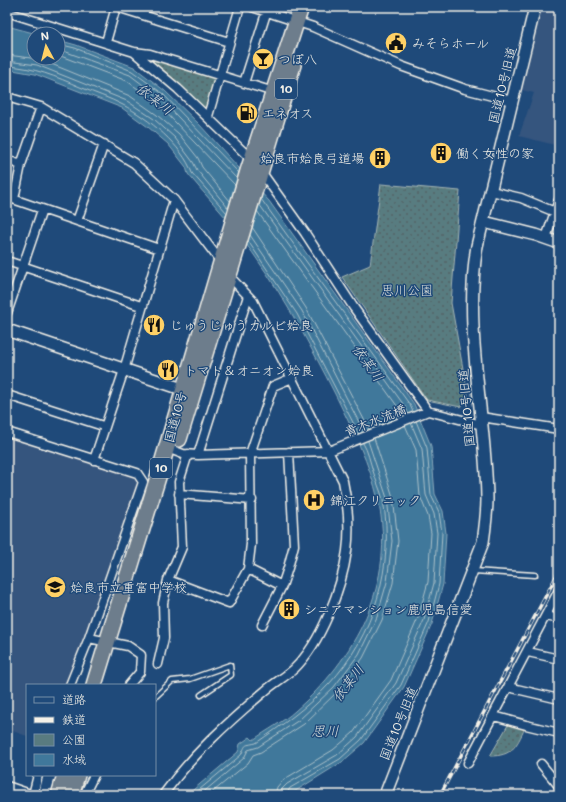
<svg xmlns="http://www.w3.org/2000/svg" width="566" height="802" font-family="Mali,'Klee One',sans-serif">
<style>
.built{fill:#35557e}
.green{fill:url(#green-dots);stroke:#a6b6b4}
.water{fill:#40789b;stroke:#88a8ba}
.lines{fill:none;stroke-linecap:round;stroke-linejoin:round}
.shore{stroke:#acc1c9;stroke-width:1}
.lane-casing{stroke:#f4f1e8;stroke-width:7}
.street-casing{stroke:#f4f1e8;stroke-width:11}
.secondary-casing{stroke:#f4f1e8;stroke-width:14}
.highway-casing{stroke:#f4f1e8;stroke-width:18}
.lane{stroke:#1f4a7a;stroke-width:4}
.street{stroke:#1f4a7a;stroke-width:8}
.secondary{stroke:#1f4a7a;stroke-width:11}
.highway{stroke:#6d7d8c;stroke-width:15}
.rail-casing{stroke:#f4f1e8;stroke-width:3.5}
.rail{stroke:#1f4a7a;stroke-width:2;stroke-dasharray:6;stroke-linecap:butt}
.labels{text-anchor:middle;stroke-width:3;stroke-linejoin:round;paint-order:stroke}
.shield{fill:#1f4a7a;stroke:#b4bfc7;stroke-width:1}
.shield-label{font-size:12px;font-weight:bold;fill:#f4f1e8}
.poi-label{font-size:13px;fill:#f4f1e8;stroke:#1f4a7a;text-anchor:start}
.street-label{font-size:13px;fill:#f4f1e8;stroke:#1f4a7a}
.park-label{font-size:13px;fill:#dddfd8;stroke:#1f4a7a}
.water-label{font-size:14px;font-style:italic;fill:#d9dfdc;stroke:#1f4a7a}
</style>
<defs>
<pattern id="green-dots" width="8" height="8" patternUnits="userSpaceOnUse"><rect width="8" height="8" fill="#597b80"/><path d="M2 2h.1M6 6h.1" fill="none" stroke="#526466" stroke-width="1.8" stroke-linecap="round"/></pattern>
</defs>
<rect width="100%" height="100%" fill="#1f4a7a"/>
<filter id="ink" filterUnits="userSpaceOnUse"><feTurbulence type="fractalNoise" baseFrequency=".025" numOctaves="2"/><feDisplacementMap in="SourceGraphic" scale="8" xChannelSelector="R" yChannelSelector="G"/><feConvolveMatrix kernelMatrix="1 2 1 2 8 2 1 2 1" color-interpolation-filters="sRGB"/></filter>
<g filter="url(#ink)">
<!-- built -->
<path class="built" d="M542 7H559V146L519 136 534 93 522 90Z
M7 434 133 475 139 489 66 685H27V736L7 729Z"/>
<!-- green -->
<path class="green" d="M150 57 213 77 215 80 207 107 205 109 182 87 149 59Z
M381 184 460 191 451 303 468 396 461 407 427 400 342 277 370 265Z
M508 725 525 728C516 747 512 756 490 756Z"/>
<!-- water -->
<path class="water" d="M7 26 37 34H34V58H58V40L76 45 134 67 165 91 199 124 269 201 414 404 431 446 435 494 443 511 446 533 443 584 432 624 404 687 364 743 342 762 289 795H187L238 752 240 744 250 737 253 740C267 730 283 722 295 711 355 659 397 582 378 500 370 464 353 431 337 398 308 340 277 284 238 233 223 213 204 194 188 174L186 167 168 144 148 127 122 108 35 74 7 69Z"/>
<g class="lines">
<!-- shore -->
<path class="shore" d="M58 44 75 48 132 71 163 94 239 173
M58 49 130 75 159 97 237 179
M7 55 39 59 130 96 157 115 179 134 198 158 202 167 230 201
M58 55 127 81 156 102 235 185
M7 61 37 65 127 101 154 119 175 138 193 162 197 170 228 208
M7 66C33 67 57 77 80 87 94 93 110 98 123 105 148 118 183 146 192 173L227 213
M261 199 410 405 413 412
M259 204 406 408 408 414
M257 211 400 410 402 416
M252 227 306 308 369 429
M250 235 302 311 364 432
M248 241 297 314 359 434
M193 795 241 755C247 743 243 746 256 743 282 725 307 708 329 684 374 636 395 565 383 500 381 491 376 481 373 471 370 462 368 451 363 443
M200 795 244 758 248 750 258 747 299 720 334 687 359 654 377 617 387 582 392 541 387 498 368 441
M209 795 248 763 253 755 261 752 304 724 338 691 363 658 382 620 393 583 398 541 393 497 374 438
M275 795 277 787 283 780 333 750 353 733 391 680 418 618 428 582 431 533 428 516 420 496 416 450 405 425
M281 795 282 789 287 784 337 755 357 737 396 683 424 620 434 583 437 533 434 514 426 495 422 449 411 423
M286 795 290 788 340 759 361 740 401 685 429 622 439 584 442 533 439 512 431 495 427 448 416 421"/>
<!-- lane casing -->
<g class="lane-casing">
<path id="lane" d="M474 571 535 575
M155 697 172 681 190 679 230 665 231 675 201 695"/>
</g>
<!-- street casing -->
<g class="street-casing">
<path id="street" d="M117 7 229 42
M252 7 313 27 401 66 465 89 512 101
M7 12 134 52 150 54 274 92
M106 42 116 7
M134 52 178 89 253 161
M244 83 268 7
M7 97 41 107 134 163 174 200 221 262
M208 116 240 7
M7 160 21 165
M260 170 305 233 354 308 428 411
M491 191 521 198 555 212
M7 197 159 249
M14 199 21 165 41 107
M77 221 104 144
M546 238 559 200
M7 261 141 306
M7 313 42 210
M7 395 103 426
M481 417 559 429
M7 432 137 473 143 482 89 638 70 685
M167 448 183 454 198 455 329 451 428 411 482 425
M289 452 294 545 288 568 282 586 248 569 251 544 250 454 273 386 292 378
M198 455 248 296
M94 460 124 370 174 200
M179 494 252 500
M168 580 229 603 248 569
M546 616 559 619
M262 625 282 586
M89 638 128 646 141 655 140 672 129 685
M528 652 559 659
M158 664 164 638 163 603 168 580 182 547 179 482 188 454
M508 687 559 699
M494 716 526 725 559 733
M468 763 559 590
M541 764 559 786
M7 786 33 795
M33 795 38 775
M84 795 94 775
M163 795C192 755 227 723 265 691 274 683 285 677 294 669 321 643 342 588 347 551 350 528 348 504 343 481L253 301 229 276"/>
</g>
<!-- secondary casing -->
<g class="secondary-casing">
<path id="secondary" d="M484 222 536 235 559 243
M7 330 191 392
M385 795 483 542C485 528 487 513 487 499 486 415 463 330 477 246L535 7"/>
</g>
<!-- highway casing -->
<g class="highway-casing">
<path id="highway" d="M179 439 293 65
M94 685 158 477 248 171 301 7
M59 795 65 775
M71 795 77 775"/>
</g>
<!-- lane -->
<use href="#lane" class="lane"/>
<!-- street -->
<use href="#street" class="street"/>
<!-- secondary -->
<use href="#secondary" class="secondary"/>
<!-- highway -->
<use href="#highway" class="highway"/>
<!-- rail casing -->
<g class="rail-casing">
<path id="rail" d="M440 795 559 571"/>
</g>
<!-- rail -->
<use href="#rail" class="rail"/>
</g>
</g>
<!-- icons -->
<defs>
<g id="civic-disc" transform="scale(1.15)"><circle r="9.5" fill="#ffd166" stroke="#1f4a7a"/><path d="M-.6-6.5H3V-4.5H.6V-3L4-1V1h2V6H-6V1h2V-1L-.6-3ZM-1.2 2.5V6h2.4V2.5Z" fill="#111"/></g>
<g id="bar-disc" transform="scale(1.15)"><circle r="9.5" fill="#ffd166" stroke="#1f4a7a"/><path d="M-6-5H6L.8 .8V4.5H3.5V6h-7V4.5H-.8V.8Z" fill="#111"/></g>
<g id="fuel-disc" transform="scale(1.15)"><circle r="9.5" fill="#ffd166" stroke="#1f4a7a"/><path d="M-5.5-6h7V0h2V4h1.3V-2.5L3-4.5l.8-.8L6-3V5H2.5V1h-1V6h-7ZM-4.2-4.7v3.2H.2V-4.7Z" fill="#111"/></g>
<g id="building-disc" transform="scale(1.15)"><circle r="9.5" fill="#ffd166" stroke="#1f4a7a"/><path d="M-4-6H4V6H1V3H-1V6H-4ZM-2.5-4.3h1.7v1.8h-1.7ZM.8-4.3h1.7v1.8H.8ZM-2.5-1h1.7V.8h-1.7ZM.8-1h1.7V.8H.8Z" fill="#111"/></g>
<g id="restaurant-disc" transform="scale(1.15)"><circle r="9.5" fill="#ffd166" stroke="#1f4a7a"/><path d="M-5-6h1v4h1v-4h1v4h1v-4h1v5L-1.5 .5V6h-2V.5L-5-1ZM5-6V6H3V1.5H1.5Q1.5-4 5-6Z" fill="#111"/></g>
<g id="hospital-disc" transform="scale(1.15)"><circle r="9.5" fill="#ffd166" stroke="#1f4a7a"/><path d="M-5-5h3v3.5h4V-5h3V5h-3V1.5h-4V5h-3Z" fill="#111"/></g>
<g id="school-disc" transform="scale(1.15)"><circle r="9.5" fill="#ffd166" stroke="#1f4a7a"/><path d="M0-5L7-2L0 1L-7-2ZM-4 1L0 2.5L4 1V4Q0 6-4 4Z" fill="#111"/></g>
</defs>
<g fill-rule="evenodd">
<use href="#civic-disc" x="396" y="43"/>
<use href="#bar-disc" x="263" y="59"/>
<use href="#fuel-disc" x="247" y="113"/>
<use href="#building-disc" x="441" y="153"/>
<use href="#building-disc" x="380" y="158"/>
<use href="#restaurant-disc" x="154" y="325"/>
<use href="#restaurant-disc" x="168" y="370"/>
<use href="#hospital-disc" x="314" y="500"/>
<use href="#school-disc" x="55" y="587"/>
<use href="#building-disc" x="289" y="609"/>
</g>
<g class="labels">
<!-- shield labels -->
<g class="shield">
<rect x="275" y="79" width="22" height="20" rx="3"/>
<rect x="150" y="458" width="22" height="20" rx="3"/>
</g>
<g class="shield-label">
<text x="286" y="93">10</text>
<text x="161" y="472">10</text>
</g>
<!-- poi labels -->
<g class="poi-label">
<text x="412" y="48">みそらホール</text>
<text x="278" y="64">つぼ八</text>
<text x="262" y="118">エネオス</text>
<text x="456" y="158">働く女性の家</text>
<text x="364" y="163" text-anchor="end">姶良市姶良弓道場</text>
<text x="170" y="330">じゅうじゅうカルビ姶良</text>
<text x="184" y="375">トマト＆オニオン姶良</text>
<text x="330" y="505">錦江クリニック</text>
<text x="70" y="592">姶良市立重富中学校</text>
<text x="304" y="614">シニアマンション鹿児島信愛</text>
</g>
<!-- street labels -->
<g class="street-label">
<text transform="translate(502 85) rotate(-76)" y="5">国道10号旧道</text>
<text transform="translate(466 408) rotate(-95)" y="5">国道10号旧道</text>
<text transform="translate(175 417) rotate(-75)" y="5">国道10号</text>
<text transform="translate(375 420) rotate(-22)" y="5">青木水流橋</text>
<text transform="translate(398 723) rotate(-68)" y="5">国道10号旧道</text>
</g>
<!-- park labels -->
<g class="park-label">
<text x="407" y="295">思川公園</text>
</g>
<!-- water labels -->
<g class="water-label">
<text transform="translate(155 99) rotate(38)" y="5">依某川</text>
<text transform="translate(368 363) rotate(55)" y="5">依某川</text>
<text transform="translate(348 683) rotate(-52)" y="5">依某川</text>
<text x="325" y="736">思川</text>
</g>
</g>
<!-- margin -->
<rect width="566" height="802" fill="none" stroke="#1f4a7a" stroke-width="24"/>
<rect x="12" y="12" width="542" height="778" fill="none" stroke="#f4f1e8" stroke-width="1.5" filter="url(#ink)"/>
<!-- legend -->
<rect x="26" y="684" width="130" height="92" fill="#1f4a7a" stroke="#748da6"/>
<rect x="34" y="697" width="20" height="6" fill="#1f4a7a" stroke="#748da6"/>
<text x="62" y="704" font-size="12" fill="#f4f1e8">道路</text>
<rect x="34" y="717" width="20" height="6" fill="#f4f1e8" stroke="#748da6"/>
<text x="62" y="724" font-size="12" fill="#f4f1e8">鉄道</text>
<rect x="34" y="734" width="20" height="12" fill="#597b80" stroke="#748da6"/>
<text x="62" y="744" font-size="12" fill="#f4f1e8">公園</text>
<rect x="34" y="754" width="20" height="12" fill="#40789b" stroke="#748da6"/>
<text x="62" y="764" font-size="12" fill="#f4f1e8">水域</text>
<!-- north arrow -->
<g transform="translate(46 46) rotate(353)"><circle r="19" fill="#1f4a7a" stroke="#748da6"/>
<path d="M0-3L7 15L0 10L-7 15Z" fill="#ffd166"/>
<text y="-6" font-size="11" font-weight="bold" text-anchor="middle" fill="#f4f1e8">N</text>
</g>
</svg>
